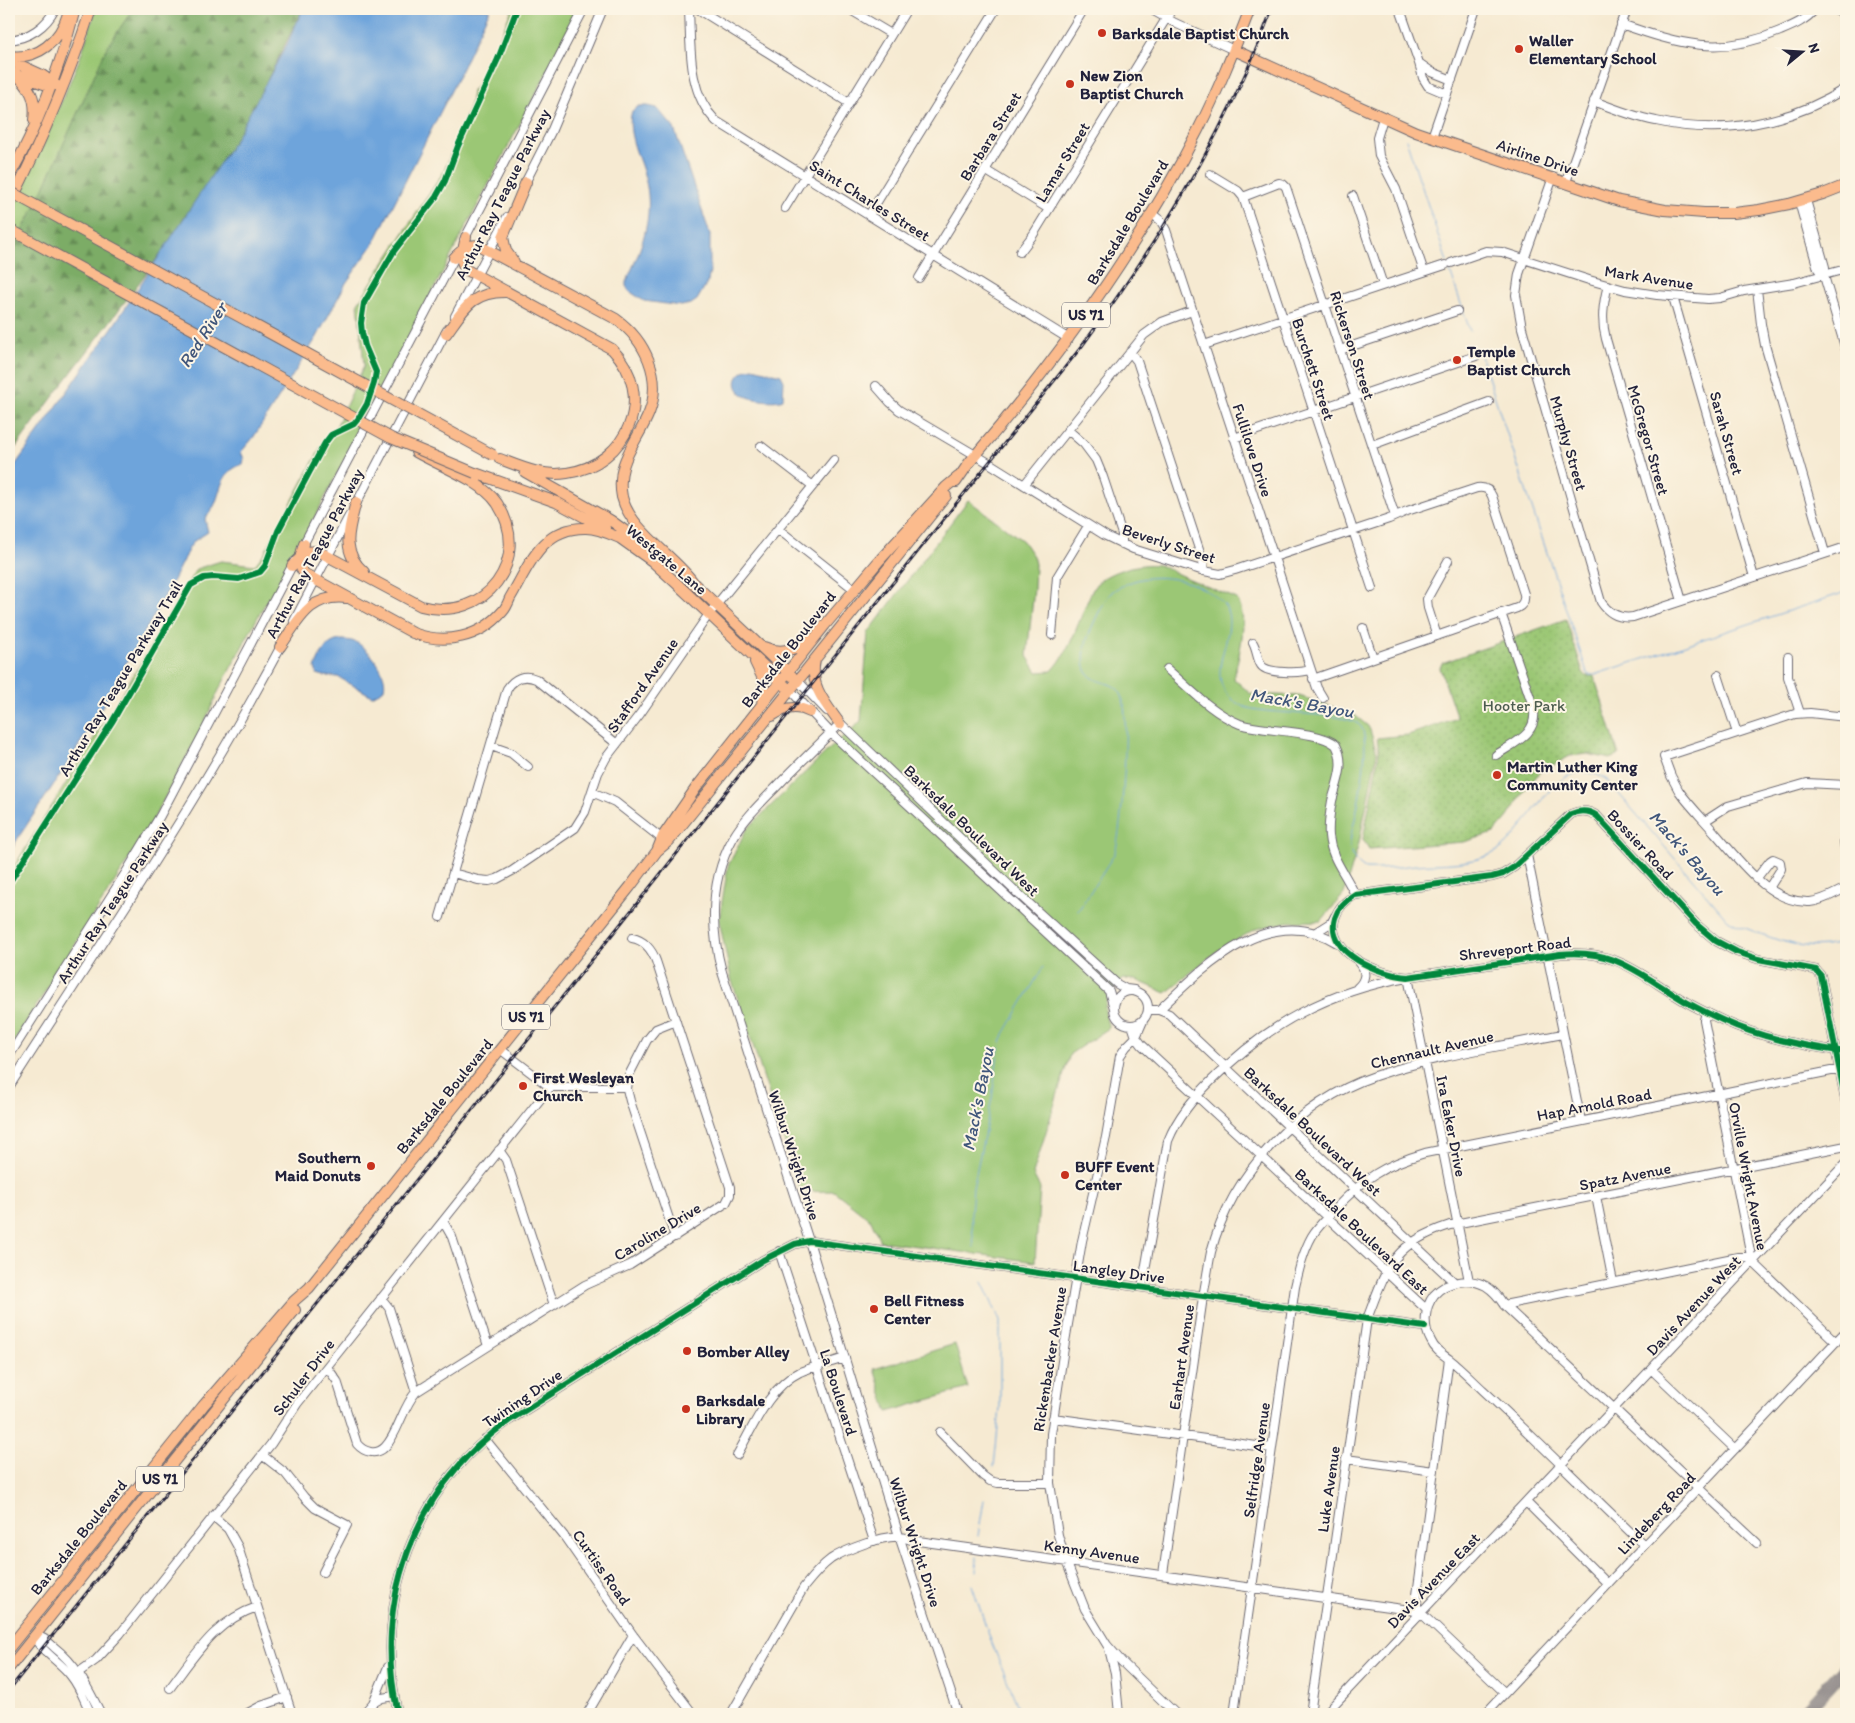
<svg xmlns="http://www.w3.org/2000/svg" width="1855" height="1723" font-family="Itim,sans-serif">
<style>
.grass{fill:#9bc775;stroke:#5e7458}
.forest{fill:url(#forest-firs);stroke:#4f6750}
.park{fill:url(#park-dots);stroke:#5e7458}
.water{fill:#6ea4db;stroke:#48638b}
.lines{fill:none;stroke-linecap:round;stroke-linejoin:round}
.stream{stroke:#6ea4db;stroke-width:1}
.taxiway{stroke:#8c8686;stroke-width:14}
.minor-casing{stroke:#6c6870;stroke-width:10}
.major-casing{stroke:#6c6870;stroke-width:12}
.minor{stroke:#fff;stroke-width:8}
.major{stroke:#fbbb8d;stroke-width:10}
.rail-casing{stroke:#22223b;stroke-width:3}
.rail{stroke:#fcf5e5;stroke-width:1;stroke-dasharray:4;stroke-linecap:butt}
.major-bridge-casing{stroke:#6c6870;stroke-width:12;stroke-linecap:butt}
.major-bridge{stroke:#fbbb8d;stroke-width:10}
.cycleway-casing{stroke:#fcf5e5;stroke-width:9}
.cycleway{stroke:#00873e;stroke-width:6}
.poi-dot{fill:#c8321e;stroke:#fcf5e5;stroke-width:2}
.labels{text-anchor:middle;stroke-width:4;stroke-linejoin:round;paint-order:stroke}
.shield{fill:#fcf5e5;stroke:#63616e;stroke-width:1}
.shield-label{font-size:15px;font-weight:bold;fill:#22223b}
.poi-label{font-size:16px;font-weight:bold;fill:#22223b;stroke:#fcf5e5;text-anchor:start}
.street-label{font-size:16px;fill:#22223b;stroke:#fcf5e5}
.park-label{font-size:16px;fill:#4c5c4f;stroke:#fcf5e5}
.water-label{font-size:18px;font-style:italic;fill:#40567b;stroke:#fcf5e5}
</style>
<defs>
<pattern id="forest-firs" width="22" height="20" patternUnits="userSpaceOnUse" patternTransform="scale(1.25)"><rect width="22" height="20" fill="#7cac66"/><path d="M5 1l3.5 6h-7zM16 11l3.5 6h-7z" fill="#658c55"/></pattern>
<pattern id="park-dots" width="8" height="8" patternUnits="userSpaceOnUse" patternTransform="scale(1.25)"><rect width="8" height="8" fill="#9bc775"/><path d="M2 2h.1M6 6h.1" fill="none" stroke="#85ab66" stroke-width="1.8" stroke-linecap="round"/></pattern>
</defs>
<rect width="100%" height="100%" fill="#fcf5e5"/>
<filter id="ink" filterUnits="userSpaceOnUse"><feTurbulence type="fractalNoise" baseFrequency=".02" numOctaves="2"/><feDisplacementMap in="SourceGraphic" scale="10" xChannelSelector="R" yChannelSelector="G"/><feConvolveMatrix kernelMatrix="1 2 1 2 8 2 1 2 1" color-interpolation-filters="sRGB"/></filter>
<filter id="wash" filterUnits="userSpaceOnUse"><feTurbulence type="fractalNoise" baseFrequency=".0096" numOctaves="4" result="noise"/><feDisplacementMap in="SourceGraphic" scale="20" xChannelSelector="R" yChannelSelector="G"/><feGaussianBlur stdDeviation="1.12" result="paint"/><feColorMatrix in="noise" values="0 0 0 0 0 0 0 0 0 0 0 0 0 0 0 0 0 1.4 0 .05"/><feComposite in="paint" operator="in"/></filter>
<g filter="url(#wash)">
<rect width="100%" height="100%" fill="#f6ead2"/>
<!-- grass -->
<path class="grass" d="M96 9H133L37 203 9 255V212L42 147 80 58Z
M512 9H580L297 551 270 600H267L219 690 202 728 148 829 9 1049V875L147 653 196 569 221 561 255 565 265 552 327 436 337 425 364 366 358 303 444 171 470 106 472 91 482 79Z
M968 500 1023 541 1033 556 1035 564 1034 589 1027 656 1037 672 1052 671C1073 648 1079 617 1093 589 1101 572 1141 562 1159 565 1166 567 1173 572 1180 575 1199 583 1218 591 1237 599 1250 623 1238 654 1234 679L1251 694 1299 696 1352 713 1368 726 1370 730 1377 753 1359 843 1344 894 1321 921 1287 922 1256 929 1217 951 1166 993 1136 980 1123 979C1107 999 1100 1001 1109 1028L1070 1054 1033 1174 1040 1188 1035 1262 880 1241 871 1220 834 1191 801 1192 731 978 719 920 728 866 746 830 826 752 861 721 868 633Z
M955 1344 968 1388 888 1412 874 1369Z"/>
<!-- forest -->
<path class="forest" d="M133 9H303C280 53 259 100 233 143 168 254 83 353 9 457V255L37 203 107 47Z"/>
<!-- park -->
<path class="park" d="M1566 619 1583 672 1586 676H1594L1619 755 1610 759 1588 754 1570 756 1540 772 1522 794 1508 817 1494 833 1464 842 1369 849 1363 839 1379 753 1377 738 1408 735 1457 718 1440 668 1442 663Z"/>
<!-- water -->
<path class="water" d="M303 9H490L455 83 373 245 346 283 317 337 253 438 241 452 244 459 243 464C223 471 222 484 216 502 214 507 209 514 205 519L208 532 194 541 189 548 166 594 131 656 126 663 118 680 72 757 18 838 9 854V474L112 328 235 140 287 44Z
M639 106H648L657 108 674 128 710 234V271L708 281 697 300 691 304 681 306 644 301 629 291 626 286V282C641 250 654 218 646 182 641 159 625 134 632 111Z
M753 368 781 375 784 381 783 399C775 403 747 400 741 393 730 381 740 370 753 368Z
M340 640C345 640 350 640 355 642 368 647 391 676 383 690L372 696 338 677 324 676 317 674 315 668C320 656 325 642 340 640Z"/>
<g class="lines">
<!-- stream -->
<path class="stream" d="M1406 139 1447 262
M1448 265 1470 331
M1481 356 1588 675H1594L1846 592
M1078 911C1087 897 1097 882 1106 867 1109 862 1113 857 1115 852 1122 832 1130 714 1122 696 1113 673 1078 693 1085 648 1086 637 1103 601 1111 593 1113 590 1118 588 1122 586 1149 571 1187 577 1212 594 1218 599 1224 602 1227 610 1238 640 1197 679 1240 705 1260 717 1353 709 1362 728 1370 746 1359 799 1355 819 1353 827 1350 836 1350 844 1349 854 1357 864 1365 869 1381 870 1398 867 1415 865 1441 863 1474 865 1497 851 1532 831 1554 748 1606 779L1728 920 1737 925C1773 938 1808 956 1846 941
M974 1247 971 1214 973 1188 992 1098 998 1052 1004 1034 1043 967
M982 1282 1000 1320V1408L994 1467
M978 1536 984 1500
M976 1572 977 1557
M972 1585 991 1641 1021 1714"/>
<!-- taxiway -->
<path class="taxiway" d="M1802 1714 1846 1667"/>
</g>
</g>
<g filter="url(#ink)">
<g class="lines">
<!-- minor casing -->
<g class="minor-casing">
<path id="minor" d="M689 9C691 47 687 92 716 121L1069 339
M698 9 849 103
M849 9 891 34
M1150 9 1175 23 1234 50
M1400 9 1419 63 1423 78 1428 86 1447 94
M1832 9 1846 14
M1621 24C1678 44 1721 57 1780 31 1792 26 1807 20 1815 9
M9 40C29 38 46 27 55 9
M1419 63 1432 72 1452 80
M1594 101C1614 109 1635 117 1656 121 1721 136 1790 124 1846 88
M1383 118 1377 138 1379 156 1396 189 1424 272
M1432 137 1476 9
M985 170 1049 209
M1210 174 1238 191 1243 197 1372 588
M1553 177 1519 274 1516 295 1522 328 1601 602C1609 614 1619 619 1633 617L1846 547
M1566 182 1627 9
M524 185 551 132 603 9
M1353 196 1383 285
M1243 197 1279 183 1283 184 1286 187 1395 516
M1806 200 1825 267 1824 276 1846 350
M1799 202 1818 269 1824 276
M785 208 907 9
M1152 214 1160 220 1166 230 1317 688 1323 698
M869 215 996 9
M464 240 584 9
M1020 252 1033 235 1172 9
M1451 263 1486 251 1502 252 1589 280 1625 290 1657 295 1708 299 1720 298 1744 291 1794 283 1846 269
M919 278 1084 9
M1608 285C1603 304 1601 320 1606 339L1682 601
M1757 289 1761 324 1765 345 1825 553
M1673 297 1754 577
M455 316 507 217
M1204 345 1445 265
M1340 350 1457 311
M1130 352 1137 361 1203 561 1204 571
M876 386 890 402 899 410 989 463 1106 536 1133 549 1204 571 1220 574 1235 570 1389 519 1407 511 1477 488C1485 487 1489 489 1492 496L1524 594C1525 600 1523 605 1517 608L1313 679
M1068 430 1084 444 1096 460 1103 477 1122 534V544
M1234 438 1476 356
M1372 445 1489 402
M761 446 813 486
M1024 485 1144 335 1162 322 1192 311
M355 506 447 330
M778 529 854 589
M302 547 456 255
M294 621 349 516
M1363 628 1373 658
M1052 635 1057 577 1088 526
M1437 636 1428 608 1427 599 1448 561
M1253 643C1257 650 1257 659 1261 665 1266 674 1301 673 1310 670
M1788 657V677L1800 713
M1167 669C1189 688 1212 713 1240 724 1263 732 1320 730 1336 745 1346 764 1337 782 1332 801 1330 812 1328 825 1329 836 1331 859 1346 874 1355 895
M1718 675 1737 733
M798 681 827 711
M790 690 831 733 1109 991 1114 1008
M1846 717 1810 713 1795 714 1664 757 1671 776 1679 791C1690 806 1704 820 1716 834 1740 861 1770 904 1810 902 1823 901 1835 893 1846 888
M837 720 1012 888 1117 984 1126 989 1134 990
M840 724C821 742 802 761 783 780 766 798 745 817 733 838 710 880 710 927 722 972L809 1241 899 1536 958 1714
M491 746 511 753 528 767
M1496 755C1516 742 1540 733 1533 706L1501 613
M592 792 615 802 666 842
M1705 821 1728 806 1807 783 1846 785
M1846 823 1844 842 1846 855
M1527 855 1581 1121
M453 873 478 880 489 881 497 879 512 871 575 828 585 812 598 773 606 758 640 714 709 614 834 460
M1756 879 1770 861 1773 859 1780 862 1781 869 1769 888
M440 917 507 689C514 678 524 674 536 679L617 744
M1316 932 1332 922 1335 916
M1357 988C1366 980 1367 971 1359 962
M1114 1008a17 17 0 1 1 34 0a17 17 0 1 1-34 0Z
M1149 1010H1159L1169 1014 1454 1282
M1159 1010C1206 965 1271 900 1339 944
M1706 1012 1704 1020 1752 1261 1836 1342
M1143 1021 1136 1037 1126 1047 1120 1056 1106 1137 1082 1241 1064 1348 1051 1434 1050 1483 1058 1535 1066 1561 1085 1609 1107 1645 1122 1662 1176 1714
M1132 1025 1136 1037 1142 1045 1427 1310
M500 1049 550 1087H627
M1846 1052C1803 1046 1761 1038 1722 1020 1707 1013 1692 1006 1678 997 1636 971 1613 949 1560 954L1408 977C1381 975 1325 954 1335 918 1338 908 1346 900 1355 895L1492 877 1503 874 1514 867 1571 814C1580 810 1589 810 1597 816L1696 924 1716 941 1737 952 1758 959 1816 970 1821 976 1846 1103
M9 1056 125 874 160 816 294 562
M9 1087C102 941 201 798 282 644
M499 1150 506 1160 554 1305
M1596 1196 1613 1282
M443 1221 452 1237 488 1346
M675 1237 630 1101 627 1089 629 1075 647 1040 656 1029 676 1021
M779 1251 874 1541
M1142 1287 1168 1141C1178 1116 1194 1098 1212 1080 1269 1023 1329 991 1408 977L1469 1281
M381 1298 389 1308 416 1392
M1504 1305 1738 1257H1746L1752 1261
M327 1367 337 1381 357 1444C364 1452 376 1456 385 1447 398 1434 402 1408 416 1392L585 1285 630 1265 726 1203 730 1195V1187L656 961C652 950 644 940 632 938
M1652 1370 1735 1449
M1053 1418 1271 1448
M940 1432 983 1476 990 1481 998 1483H1050
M485 1439 564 1536 633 1635 693 1714
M262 1455 285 1473 304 1497 315 1508 347 1525 323 1572
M737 1455C753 1427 769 1387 800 1372 814 1366 830 1363 845 1358
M1346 1459 1434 1471
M1526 1502 1608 1584
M213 1516 228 1529 238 1547 292 1714
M1644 1545C1590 1494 1538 1441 1483 1390 1472 1380 1461 1368 1449 1359 1442 1354 1435 1350 1431 1341 1423 1327 1424 1308 1434 1295 1446 1281 1470 1277 1486 1286 1494 1291 1499 1297 1504 1305L1757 1543
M1163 1574 1203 1297C1206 1282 1208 1267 1211 1252 1232 1173 1298 1102 1375 1076 1433 1056 1503 1046 1563 1034
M1421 1613 1417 1606V1595L1449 1359
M1109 1649 1115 1673 1119 1714
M72 1677 96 1660 120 1634 271 1444 297 1404 550 1087
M170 1688C196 1654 215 1621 257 1607
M373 1703 382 1698 394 1696
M91 1714C85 1702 80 1687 71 1676 61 1662 40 1651 34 1636 43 1636 47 1641 54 1647 77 1665 88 1688 101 1714
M246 1714 261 1706 287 1697
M363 1714 373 1703 388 1667
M368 1714H384
M398 1714C372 1601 415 1486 510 1420L763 1260 795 1244 809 1241 1425 1327
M587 1714 633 1635
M731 1714 804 1587C812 1577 820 1567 831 1559 845 1550 883 1535 900 1537 904 1537 908 1539 911 1540L1410 1610 1421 1613 1505 1693
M1234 1714 1295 1287C1299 1270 1303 1252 1312 1236 1318 1226 1327 1218 1335 1209 1364 1178 1384 1165 1425 1153L1846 1068
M1310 1714 1367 1319C1387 1267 1392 1244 1450 1225L1846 1146
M1325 1714 1846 1163
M1485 1714 1846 1331"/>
</g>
<!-- major casing -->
<g class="major-casing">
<path id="major" d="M1234 50 1416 132 1619 201 1665 210 1704 213H1734L1759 210 1789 204 1823 194 1846 185
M9 56C38 60 60 41 68 14
M9 60 42 75 56 85
M15 73C30 87 37 99 34 120
M22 76 44 84H52
M9 177C39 124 60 67 75 9
M9 206C41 142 69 77 91 9
M466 237 461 259 465 269 612 349C657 395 628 464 567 473 543 477 521 467 500 459
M454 258C462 250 468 243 480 246L616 319C645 340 663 377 649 413 637 443 615 462 622 497 630 530 673 555 693 582
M514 262 506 251 503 237 526 182
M446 334C464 309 472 291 507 292
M525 472 610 520 663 558
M475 473 556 502 605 528
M956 482 969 463C1057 360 1137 251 1198 130 1218 91 1234 50 1250 9
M356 502C349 529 340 551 364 572
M617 536 652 561 675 582 785 686
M304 544C301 555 296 565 305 574L413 633C445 645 480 638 503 611 506 608 508 603 510 598 529 566 541 527 586 528 598 528 610 534 622 539
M292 566 306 552 318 551 421 606C485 624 534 559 497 503 481 480 440 466 416 452
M688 578 792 676
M280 647C298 621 310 593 347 598
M764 647C781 655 796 650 810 639
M815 660C809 686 826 704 840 724
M755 662 764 681 762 705
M772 716C785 707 797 705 810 712
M657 851 669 841 946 496
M9 1648 203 1406 294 1301 309 1288 630 887 657 851 663 836 696 788 825 625 878 562 946 487 958 477
M9 1668 295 1310"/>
</g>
<!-- minor -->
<use href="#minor" class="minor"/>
<!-- major -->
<use href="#major" class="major"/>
<!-- rail casing -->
<g class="rail-casing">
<path id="rail" d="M9 1690 1082 346C1159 242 1227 131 1272 9"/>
</g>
<!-- rail -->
<use href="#rail" class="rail"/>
<!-- major-bridge casing -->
<g class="major-bridge-casing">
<path id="major-bridge" d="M9 191 493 455
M9 229 391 438 475 473"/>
</g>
<!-- major-bridge -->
<use href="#major-bridge" class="major-bridge"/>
<!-- cycleway casing -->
<g class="cycleway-casing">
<path id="cycleway" d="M9 883 112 722 191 585 204 578 214 577 239 579 260 572 265 566 278 531 325 443 331 435 354 424 358 419 367 404 374 383 376 372 365 346 362 333 361 323 364 303 394 251 436 197 445 181 458 146 498 59 517 9
M1846 1052C1803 1046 1761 1038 1722 1020 1707 1013 1692 1006 1678 997 1636 971 1613 949 1560 954L1408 977C1381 975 1325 954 1335 918 1338 908 1346 900 1355 895L1492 877 1503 874 1514 867 1571 814C1580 810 1589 810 1597 816L1696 924 1716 941 1737 952 1758 959 1816 970 1821 976 1846 1103
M398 1714C372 1601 415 1486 510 1420L763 1260 795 1244 809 1241 1425 1327"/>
</g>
<!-- cycleway -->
<use href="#cycleway" class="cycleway"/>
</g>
</g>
<!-- markers -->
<g class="poi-dot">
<circle cx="1102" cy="33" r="5"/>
<circle cx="1519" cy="49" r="5"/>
<circle cx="1070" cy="84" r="5"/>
<circle cx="1457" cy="360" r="5"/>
<circle cx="1497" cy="775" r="5"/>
<circle cx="523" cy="1086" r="5"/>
<circle cx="371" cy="1166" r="5"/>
<circle cx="1065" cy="1175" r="5"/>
<circle cx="874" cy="1309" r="5"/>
<circle cx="687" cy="1351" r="5"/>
<circle cx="686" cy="1409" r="5"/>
</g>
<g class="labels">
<!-- shield labels -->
<g class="shield">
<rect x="1062" y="302.5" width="48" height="25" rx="4"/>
<rect x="502" y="1004.5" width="48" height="25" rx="4"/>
<rect x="136" y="1466.5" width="48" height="25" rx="4"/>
</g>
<g class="shield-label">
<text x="1086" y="320">US 71</text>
<text x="526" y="1022">US 71</text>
<text x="160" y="1484">US 71</text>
</g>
<!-- poi labels -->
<g class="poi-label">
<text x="1112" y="39">Barksdale Baptist Church</text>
<text x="1529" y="46">Waller<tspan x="1529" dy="18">Elementary School</tspan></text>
<text x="1080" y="81">New Zion<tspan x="1080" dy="18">Baptist Church</tspan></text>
<text x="1467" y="357">Temple<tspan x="1467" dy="18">Baptist Church</tspan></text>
<text x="1507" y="772">Martin Luther King<tspan x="1507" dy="18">Community Center</tspan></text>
<text x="533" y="1083">First Wesleyan<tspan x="533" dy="18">Church</tspan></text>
<text x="361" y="1163" text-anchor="end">Southern<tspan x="361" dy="18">Maid Donuts</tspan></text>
<text x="1075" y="1172">BUFF Event<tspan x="1075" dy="18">Center</tspan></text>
<text x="884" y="1306">Bell Fitness<tspan x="884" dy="18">Center</tspan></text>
<text x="697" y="1357">Bomber Alley</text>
<text x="696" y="1406">Barksdale<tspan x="696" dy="18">Library</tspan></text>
</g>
<!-- street labels -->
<g class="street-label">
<text transform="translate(990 136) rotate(-58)" y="6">Barbara Street</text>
<text transform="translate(1538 157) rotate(19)" y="6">Airline Drive</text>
<text transform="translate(1062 162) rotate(-59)" y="6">Lamar Street</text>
<text transform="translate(502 194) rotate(-63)" y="6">Arthur Ray Teague Parkway</text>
<text transform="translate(870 200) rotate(32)" y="6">Saint Charles Street</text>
<text transform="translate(1127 222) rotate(-59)" y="6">Barksdale Boulevard</text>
<text transform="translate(1649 277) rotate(9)" y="6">Mark Avenue</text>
<text transform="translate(1353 345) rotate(72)" y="6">Rickerson Street</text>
<text transform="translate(1314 369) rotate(72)" y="6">Burchett Street</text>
<text transform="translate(1727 433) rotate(74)" y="6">Sarah Street</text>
<text transform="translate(1649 440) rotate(74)" y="6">McGregor Street</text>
<text transform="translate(1569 443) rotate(74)" y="6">Murphy Street</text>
<text transform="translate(1253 450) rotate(72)" y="6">Fullilove Drive</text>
<text transform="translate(1169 543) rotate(18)" y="6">Beverly Street</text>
<text transform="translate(314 553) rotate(-62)" y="6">Arthur Ray Teague Parkway</text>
<text transform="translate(667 559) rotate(40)" y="6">Westgate Lane</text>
<text transform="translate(788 649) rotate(-52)" y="6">Barksdale Boulevard</text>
<text transform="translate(120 678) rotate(-59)" y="6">Arthur Ray Teague Parkway Trail</text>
<text transform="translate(642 685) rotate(-55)" y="6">Stafford Avenue</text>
<text transform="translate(972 830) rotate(44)" y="6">Barksdale Boulevard West</text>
<text transform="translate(1641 844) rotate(47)" y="6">Bossier Road</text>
<text transform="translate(112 902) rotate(-57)" y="6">Arthur Ray Teague Parkway</text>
<text transform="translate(1515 948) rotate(-7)" y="6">Shreveport Road</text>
<text transform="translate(1432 1049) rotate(-13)" y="6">Chennault Avenue</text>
<text transform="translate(444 1096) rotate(-51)" y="6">Barksdale Boulevard</text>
<text transform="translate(1594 1104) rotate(-11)" y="6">Hap Arnold Road</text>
<text transform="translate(1452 1126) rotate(79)" y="6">Ira Eaker Drive</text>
<text transform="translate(1313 1131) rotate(43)" y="6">Barksdale Boulevard West</text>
<text transform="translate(795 1155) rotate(72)" y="6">Wilbur Wright Drive</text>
<text transform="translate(1625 1176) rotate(-11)" y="6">Spatz Avenue</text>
<text transform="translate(1749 1176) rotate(79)" y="6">Orville Wright Avenue</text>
<text transform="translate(657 1231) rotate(-31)" y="6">Caroline Drive</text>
<text transform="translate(1362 1231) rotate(43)" y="6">Barksdale Boulevard East</text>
<text transform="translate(1119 1271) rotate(8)" y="6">Langley Drive</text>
<text transform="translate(1693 1305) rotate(-47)" y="6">Davis Avenue West</text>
<text transform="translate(1181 1357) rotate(-82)" y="6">Earhart Avenue</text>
<text transform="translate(1049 1359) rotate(-81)" y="6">Rickenbacker Avenue</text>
<text transform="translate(303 1377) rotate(-53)" y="6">Schuler Drive</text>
<text transform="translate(839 1392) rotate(72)" y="6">La Boulevard</text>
<text transform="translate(522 1398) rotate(-34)" y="6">Twining Drive</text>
<text transform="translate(1256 1460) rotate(-82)" y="6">Selfridge Avenue</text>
<text transform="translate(1328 1489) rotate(-82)" y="6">Luke Avenue</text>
<text transform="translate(1656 1513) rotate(-47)" y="6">Lindeberg Road</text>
<text transform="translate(78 1537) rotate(-51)" y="6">Barksdale Boulevard</text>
<text transform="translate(916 1542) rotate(72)" y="6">Wilbur Wright Drive</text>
<text transform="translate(1092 1551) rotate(8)" y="6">Kenny Avenue</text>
<text transform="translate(602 1567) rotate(55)" y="6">Curtiss Road</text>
<text transform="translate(1433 1580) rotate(-46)" y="6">Davis Avenue East</text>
</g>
<!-- park labels -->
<g class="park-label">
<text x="1524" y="711">Hooter Park</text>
</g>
<!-- water labels -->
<g class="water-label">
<text transform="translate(203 335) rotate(-57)" y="6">Red River</text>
<text transform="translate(1302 703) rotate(10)" y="6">Mack's Bayou</text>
<text transform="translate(1687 853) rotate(49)" y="6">Mack's Bayou</text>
<text transform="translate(978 1099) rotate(-79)" y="6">Mack's Bayou</text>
</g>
</g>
<!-- margin -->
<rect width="1855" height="1723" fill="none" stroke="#fcf5e5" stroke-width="30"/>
<!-- north arrow -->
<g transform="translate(1802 52) rotate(72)" stroke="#fcf5e5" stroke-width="4" paint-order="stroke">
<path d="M0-4L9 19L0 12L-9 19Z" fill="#22223b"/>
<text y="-8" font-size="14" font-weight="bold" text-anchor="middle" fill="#22223b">N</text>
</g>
</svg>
